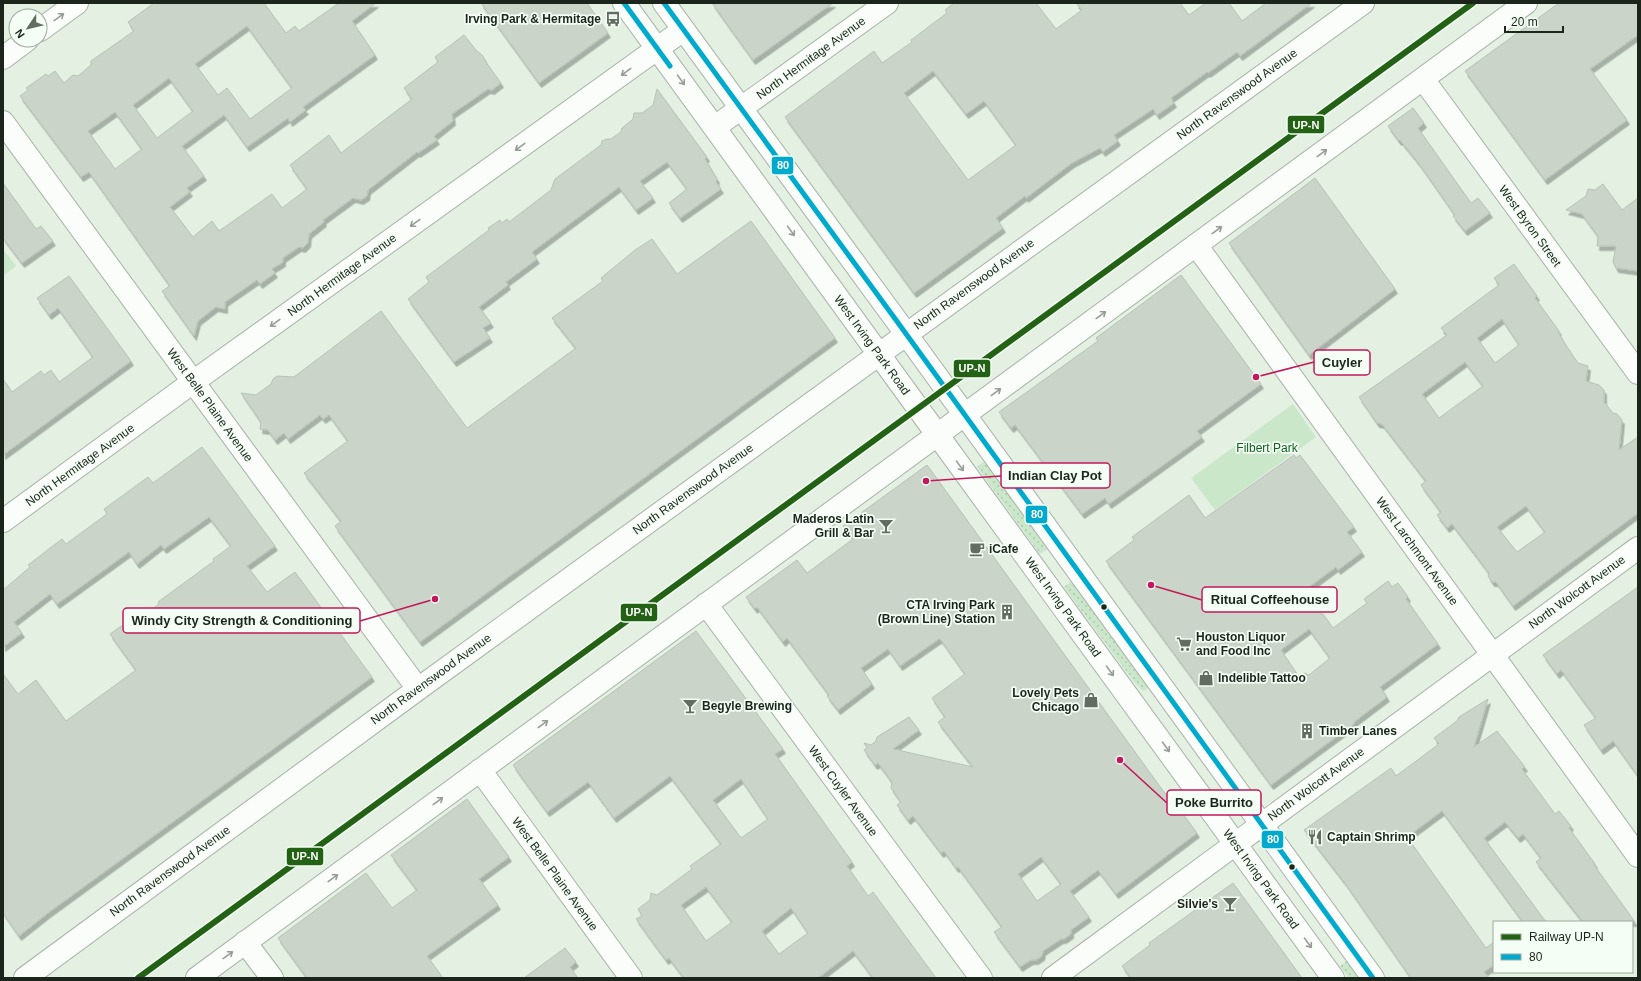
<svg xmlns="http://www.w3.org/2000/svg" width="1641" height="981" font-family="Arial,sans-serif">
<style>
.green{fill:#cbe7ca}
.garden{fill:url(#garden-dots)}
.building{fill:#cad4c9;stroke:#b8c2b8;fill-rule:evenodd;filter:url(#shadow)}
.lines{fill:none;stroke-linecap:round;stroke-linejoin:round}
.minor-casing{stroke:#a7b2a7;stroke-width:24}
.major-casing{stroke:#a7b2a7;stroke-width:24}
.minor{stroke:#fbfdfb;stroke-width:22}
.major{stroke:#fbfdfb;stroke-width:22}
.bus-1-casing{stroke:#f4fef4;stroke-width:8}
.bus-1{stroke:#00a9ce;stroke-width:5}
.rail-1-casing{stroke:#f4fef4;stroke-width:9}
.rail-1{stroke:#236214;stroke-width:6}
.oneway{stroke:#979c97}
.bus-dot{fill:#1c251c;stroke:#f4fef4;stroke-width:1.5}
.labels{text-anchor:middle;stroke-width:3.5;stroke-linejoin:round;paint-order:stroke}
.poi-label{font-size:12px;font-weight:bold;fill:#1c251c;stroke:#f4fef4;text-anchor:start}
.street-label{font-size:12px;fill:#1c251c;stroke:#f4fef4}
.park-label{font-size:12px;fill:#0f631d;stroke:#f4fef4}
.leader{fill:none;stroke:#c2185b;stroke-width:1.5}
.callout-dot{fill:#c2185b;stroke:#f4fef4;stroke-width:1.5}
.callout{fill:#f4fef4;stroke:#c2185b;stroke-width:1.5}
.callout-label{font-size:13px;text-anchor:middle;font-weight:bold;fill:#1c251c}
.line-badge{stroke:#f4fef4;stroke-width:1.5}
.badge-label{font-size:11px;text-anchor:middle;font-weight:bold;fill:#fff}
</style>
<defs>
<pattern id="garden-dots" width="8" height="8" patternUnits="userSpaceOnUse"><rect width="8" height="8" fill="#cbe7ca"/><path d="M2 2h.1M6 6h.1" fill="none" stroke="#aec6ad" stroke-width="1.8" stroke-linecap="round"/></pattern>
<filter id="shadow"><feDropShadow dx="2.5" dy="4.5" stdDeviation="0" flood-color="#0004"/></filter>
</defs>
<rect width="100%" height="100%" fill="#e3f0e2"/>
<!-- green -->
<path class="green" d="M3 249 16 266 3 276Z
M1293 404 1316 437 1215 510 1191 478Z"/>
<!-- garden -->
<path class="garden" d="M985 461 1048 548 1040 554 977 467Z
M1072 581 1150 687 1143 691 1134 682 1064 587Z
M1347 961 1362 978H1349L1340 966Z"/>
<!-- building -->
<path class="building" d="M154 3H264L286 33 295 26 299 31 339 3H376L352 21 375 55 303 107 306 110 290 122 288 118 247 147 224 115 182 146 204 176 187 188 190 192 170 207 193 237 212 221 219 231 272 194 282 208 307 189 290 165 329 135 341 153 412 99 404 88 438 62 435 57 464 35 476 50 483 56 485 61 501 83 492 90 488 89 452 114 453 121 434 136 437 140 418 153 417 152 368 190 367 196 361 200 353 198 323 220 324 222 309 234 308 243 303 248 299 247 283 258V262L272 269 275 273 260 284 257 280 225 302V309L216 307 198 321 194 336 162 291 170 286 89 172 81 177 20 96 28 90 26 88 46 74 48 76 55 71 64 83 73 75 78 76 91 65V61L134 31 128 22ZM247 26 292 88 250 119 227 88 218 95 195 64ZM169 78 193 111 157 138 133 105ZM115 112 142 149 115 169 88 131Z
M481 3H587L608 33 539 83Z
M712 3H833L753 60Z
M954 3H1036L1056 29 1082 10 1076 3H1180L1189 15 1206 3H1229L1242 21 1266 3H1312L1240 56 1237 52 1208 73 1207 72 1171 98 1174 103 1157 115 1153 109 1114 135 1118 141 1103 152 1100 148 1072 163 1026 198 1025 196 996 218 1003 228 914 293 785 117 874 51 882 63 912 42 911 40 947 13 945 10ZM933 71 966 114 984 101 1016 145 968 180 904 93Z
M1559 3H1638V35L1590 69 1627 120 1545 180 1465 71Z
M657 89 707 157 705 159 717 179 716 182 721 189 680 218 669 203 687 189 667 162 640 181 653 198 636 210 619 187 532 252 537 259 506 282 508 285 479 307 491 323 483 328 490 338 454 362 408 299 429 282 426 277 489 230 488 228 500 220 502 223 507 219 509 222 551 190 555 179 601 145 602 141 607 139H611L621 132 622 128 633 119 634 113H642L653 105Z
M1413 108 1424 123 1418 128 1454 179 1471 203 1478 198 1490 213 1465 231 1453 216 1455 215 1420 165 1400 140 1399 141 1388 126Z
M1315 178 1395 289 1309 355 1229 243Z
M3 183 36 229 41 226 53 241 22 263 3 238Z
M1603 184 1622 210 1638 198V271L1616 268 1613 262 1616 246H1597L1598 236 1582 214 1566 210 1586 196 1588 189 1595 190Z
M751 221 835 338 420 642 335 526 341 521 304 473 348 441 329 415 323 419 320 415 288 439 284 433 275 440 268 430 260 429 261 422 241 393 256 395 271 384 273 379 277 376 294 377 381 311 467 428 576 348 552 318 603 281 601 278 635 250 652 239 677 274Z
M1514 264 1537 296 1535 298 1559 331 1558 332 1565 344 1578 363 1588 366 1586 381 1599 385 1604 390V402L1613 413 1617 414 1622 420 1619 450 1638 437V513L1513 606 1496 582H1492L1488 576 1489 573 1452 524 1447 528 1437 515 1441 512 1421 485 1426 481 1382 424 1377 423 1359 397 1447 335 1441 328 1499 285 1494 278ZM1502 319 1519 345 1495 363 1477 338ZM1465 362 1483 386 1439 418 1422 394ZM1526 506 1545 532 1517 552 1497 527Z
M1181 275 1261 384 1197 431 1202 437 1180 453 1109 504 1105 498 1082 514 1015 425 1011 428 999 412 1098 341 1096 338Z
M69 276 131 361 3 455V379L12 392 41 371 44 375 51 370 59 382 93 357 58 308 49 315 37 298Z
M202 447 275 546 247 566 267 592 295 572 372 677 48 913 19 936 3 913V674L18 694 36 680 66 721 136 670 110 634 126 623 129 626 159 604 158 602 214 561 213 559 231 546 209 517 164 549 161 545 137 564 129 552 57 604 50 594 14 622 22 633 3 647V590L30 567 28 565 62 539 66 544 107 514 104 509 118 499 148 477 153 483Z
M1294 455 1296 458 1300 455 1354 527 1347 532 1362 552 1338 570 1336 567 1305 590 1322 615 1323 614 1333 628 1367 603 1364 599 1388 581 1392 587 1398 583 1408 597 1406 599 1438 644 1380 687 1387 697 1354 722 1355 723 1271 785 1106 561 1134 540 1132 537 1189 495 1205 518ZM1309 629 1330 658 1309 675 1305 673 1299 677 1281 650Z
M927 465 1169 799 1171 798 1197 833 1116 894 1098 870 1070 891 1089 917 1071 930V934L1064 939H1061L1043 951 1042 956 1036 960H1031L1020 967 994 932 1002 927 958 867 956 868 944 851 941 853 913 816 908 820 897 805 901 802 891 788 892 782 878 763 875 765 864 750 867 748 864 743 871 745 876 741 877 737 909 717 919 730 893 749 973 767 938 722 945 717 932 698 965 674 941 640 939 639 900 666 888 649 861 668 872 684 838 710 827 696 829 695 787 638 783 642 757 607 755 609 746 597 797 560 807 573 853 539 843 526ZM1041 857 1061 884 1037 901 1018 874Z
M1638 587V776L1613 741 1601 750 1584 725 1596 718 1561 670 1557 674 1543 655Z
M696 631 783 749 775 754 852 862 847 866 868 896 873 892 936 978H873L853 951 818 978H684L669 958 666 960 636 919 642 916 638 909 650 900 651 893 657 895 692 869 690 866 721 844 670 776 614 818 588 782 547 812 513 765ZM741 779 768 819 741 838 713 800ZM706 887 732 922 706 941 681 905ZM791 908 808 933 779 954 762 931Z
M1488 699 1474 747 1497 731 1525 767 1522 769 1555 814 1559 811 1571 826 1569 828 1595 864 1594 865 1635 922H1583L1536 862 1541 858 1523 834 1518 838 1505 822 1484 838 1546 922H1523L1442 811 1407 837 1486 948 1494 942V965L1484 972 1489 978H1411L1345 883 1304 830 1391 768 1396 776 1439 744 1434 738 1457 721 1459 717Z
M467 799 509 857 479 879 498 905 427 956 443 978H307L278 938 366 873 392 908 417 890 391 855Z
M1233 883 1302 978H1131L1122 966 1150 945 1149 943Z
M565 948 576 962 570 967 578 978H524Z"/>
<g class="lines">
<!-- minor casing -->
<g class="minor-casing">
<path id="minor" d="M40 30 77 3
M3 58 27 40
M1423 79 1638 373
M3 122 418 689
M715 127 887 3
M1196 245 1638 856
M3 521 193 382 683 30
M706 604 981 978
M480 770 631 978
M245 942 272 978
M25 978 418 689 1363 3
M197 978 1526 3
M1053 978 1638 548"/>
</g>
<!-- major casing -->
<g class="major-casing">
<path id="major" d="M624 3C860 328 1096 654 1333 978
M664 3 896 320 1373 978"/>
</g>
<!-- minor -->
<use href="#minor" class="minor"/>
<!-- major -->
<use href="#major" class="major"/>
<!-- bus-1 casing -->
<g class="bus-1-casing">
<path id="bus-1" d="M624 3 670 66
M664 3 896 320 1373 978"/>
</g>
<!-- bus-1 -->
<use href="#bus-1" class="bus-1"/>
<!-- rail-1 casing -->
<g class="rail-1-casing">
<path id="rail-1" d="M138 978 1473 3"/>
</g>
<!-- rail-1 -->
<use href="#rail-1" class="rail-1"/>
</g>
<!-- one-way arrows -->
<defs><path id="oneway-shaft" d="M-6 0H5M1.5-3L5.5 0L1.5 3" fill="none" stroke-width="1.6" stroke-linecap="round" stroke-linejoin="round"/></defs>
<g class="oneway">
<use href="#oneway-shaft" transform="translate(59 17) rotate(-36)"/>
<use href="#oneway-shaft" transform="translate(626 72) rotate(144)"/>
<use href="#oneway-shaft" transform="translate(681 80) rotate(54)"/>
<use href="#oneway-shaft" transform="translate(520 147) rotate(144)"/>
<use href="#oneway-shaft" transform="translate(1322 153) rotate(-36)"/>
<use href="#oneway-shaft" transform="translate(415 223) rotate(144)"/>
<use href="#oneway-shaft" transform="translate(1217 230) rotate(-36)"/>
<use href="#oneway-shaft" transform="translate(791 231) rotate(55)"/>
<use href="#oneway-shaft" transform="translate(1101 315) rotate(-36)"/>
<use href="#oneway-shaft" transform="translate(275 323) rotate(144)"/>
<use href="#oneway-shaft" transform="translate(996 392) rotate(-36)"/>
<use href="#oneway-shaft" transform="translate(960 466) rotate(54)"/>
<use href="#oneway-shaft" transform="translate(1110 671) rotate(54)"/>
<use href="#oneway-shaft" transform="translate(543 724) rotate(-36)"/>
<use href="#oneway-shaft" transform="translate(1166 747) rotate(54)"/>
<use href="#oneway-shaft" transform="translate(438 801) rotate(-36)"/>
<use href="#oneway-shaft" transform="translate(333 878) rotate(-36)"/>
<use href="#oneway-shaft" transform="translate(1308 943) rotate(54)"/>
<use href="#oneway-shaft" transform="translate(228 955) rotate(-36)"/>
</g>
<!-- icons -->
<defs>
<g id="bus-bare" transform="scale(1.2)"><path d="M-5-6H5V4H4V6H2V4H-2V6H-4V4H-5ZM-3.5-4V0h7V-4ZM-3.5 1.2v1.5H-2V1.2ZM2 1.2v1.5H3.5V1.2Z" fill="#626c61" stroke="#f4fef4" stroke-width="2.5" paint-order="stroke"/></g>
<g id="bar-bare" transform="scale(1.2)"><path d="M-6-5H6L.8 .8V4.5H3.5V6h-7V4.5H-.8V.8Z" fill="#626c61" stroke="#f4fef4" stroke-width="2.5" paint-order="stroke"/></g>
<g id="cafe-bare" transform="scale(1.2)"><path d="M-5.5-4.5H6V0H3Q3 3.5 0 3.5H-2.5Q-5.5 3.5-5.5 0ZM3-3.2v2h1.7v-2ZM-6 4.5H4V6H-6Z" fill="#626c61" stroke="#f4fef4" stroke-width="2.5" paint-order="stroke"/></g>
<g id="building-bare" transform="scale(1.2)"><path d="M-4-6H4V6H1V3H-1V6H-4ZM-2.5-4.3h1.7v1.8h-1.7ZM.8-4.3h1.7v1.8H.8ZM-2.5-1h1.7V.8h-1.7ZM.8-1h1.7V.8H.8Z" fill="#626c61" stroke="#f4fef4" stroke-width="2.5" paint-order="stroke"/></g>
<g id="supermarket-bare" transform="scale(1.2)"><path d="M-6-5.5h2.5l.6 2H6L4.5 2H-2.5L-4.4-4H-6ZM-1.5 3.2a1.3 1.3 0 1 0 .1 0ZM3 3.2a1.3 1.3 0 1 0 .1 0Z" fill="#626c61" stroke="#f4fef4" stroke-width="2.5" paint-order="stroke"/></g>
<g id="shop-bare" transform="scale(1.2)"><path d="M-5-2.5h2.3a2.7 3.5 0 0 1 5.4 0H5L5.5 6h-11ZM-1.5-2.5h3a1.5 2.3 0 0 0-3 0Z" fill="#626c61" stroke="#f4fef4" stroke-width="2.5" paint-order="stroke"/></g>
<g id="restaurant-bare" transform="scale(1.2)"><path d="M-5-6h1v4h1v-4h1v4h1v-4h1v5L-1.5 .5V6h-2V.5L-5-1ZM5-6V6H3V1.5H1.5Q1.5-4 5-6Z" fill="#626c61" stroke="#f4fef4" stroke-width="2.5" paint-order="stroke"/></g>
</defs>
<g fill-rule="evenodd">
<use href="#bus-bare" x="613" y="19"/>
<use href="#bar-bare" x="886" y="526"/>
<use href="#cafe-bare" x="977" y="549"/>
<use href="#building-bare" x="1007" y="612"/>
<use href="#supermarket-bare" x="1184" y="644"/>
<use href="#shop-bare" x="1206" y="678"/>
<use href="#shop-bare" x="1091" y="700"/>
<use href="#bar-bare" x="690" y="706"/>
<use href="#building-bare" x="1307" y="731"/>
<use href="#restaurant-bare" x="1315" y="837"/>
<use href="#bar-bare" x="1230" y="904"/>
</g>
<!-- markers -->
<g class="bus-dot">
<circle cx="1104" cy="607" r="3.5"/>
<circle cx="1292" cy="867" r="3.5"/>
</g>
<g class="labels">
<!-- poi labels -->
<g class="poi-label">
<text x="601" y="23" text-anchor="end">Irving Park &amp; Hermitage</text>
<text x="874" y="523" text-anchor="end">Maderos Latin<tspan x="874" dy="14">Grill &amp; Bar</tspan></text>
<text x="989" y="553">iCafe</text>
<text x="995" y="609" text-anchor="end">CTA Irving Park<tspan x="995" dy="14">(Brown Line) Station</tspan></text>
<text x="1196" y="641">Houston Liquor<tspan x="1196" dy="14">and Food Inc</tspan></text>
<text x="1218" y="682">Indelible Tattoo</text>
<text x="1079" y="697" text-anchor="end">Lovely Pets<tspan x="1079" dy="14">Chicago</tspan></text>
<text x="702" y="710">Begyle Brewing</text>
<text x="1319" y="735">Timber Lanes</text>
<text x="1327" y="841">Captain Shrimp</text>
<text x="1218" y="908" text-anchor="end">Silvie's</text>
</g>
<!-- street labels -->
<g class="street-label">
<text transform="translate(811 58) rotate(-36)" y="4">North Hermitage Avenue</text>
<text transform="translate(1237 94) rotate(-36)" y="4">North Ravenswood Avenue</text>
<text transform="translate(1530 226) rotate(54)" y="4">West Byron Street</text>
<text transform="translate(342 275) rotate(-36)" y="4">North Hermitage Avenue</text>
<text transform="translate(974 284) rotate(-36)" y="4">North Ravenswood Avenue</text>
<text transform="translate(872 345) rotate(54)" y="4">West Irving Park Road</text>
<text transform="translate(210 405) rotate(54)" y="4">West Belle Plaine Avenue</text>
<text transform="translate(80 465) rotate(-36)" y="4">North Hermitage Avenue</text>
<text transform="translate(693 489) rotate(-36)" y="4">North Ravenswood Avenue</text>
<text transform="translate(1417 551) rotate(54)" y="4">West Larchmont Avenue</text>
<text transform="translate(1577 592) rotate(-36)" y="4">North Wolcott Avenue</text>
<text transform="translate(1063 607) rotate(54)" y="4">West Irving Park Road</text>
<text transform="translate(431 679) rotate(-36)" y="4">North Ravenswood Avenue</text>
<text transform="translate(1316 784) rotate(-36)" y="4">North Wolcott Avenue</text>
<text transform="translate(843 791) rotate(54)" y="4">West Cuyler Avenue</text>
<text transform="translate(170 871) rotate(-36)" y="4">North Ravenswood Avenue</text>
<text transform="translate(555 874) rotate(54)" y="4">West Belle Plaine Avenue</text>
<text transform="translate(1261 879) rotate(54)" y="4">West Irving Park Road</text>
</g>
<!-- park labels -->
<g class="park-label">
<text x="1267" y="452">Filbert Park</text>
</g>
</g>
<!-- callouts -->
<path class="leader" d="M1256 377L1314 362M926 481L1001 476M1151 585L1202 600M435 599L360 621M1120 760L1167 803"/>
<g class="callout-dot">
<circle cx="1256" cy="377" r="4"/>
<circle cx="926" cy="481" r="4"/>
<circle cx="1151" cy="585" r="4"/>
<circle cx="435" cy="599" r="4"/>
<circle cx="1120" cy="760" r="4"/>
</g>
<g class="callout">
<rect x="1314" y="350" width="56" height="25" rx="4"/>
<rect x="1001" y="463" width="109" height="25" rx="4"/>
<rect x="1202" y="587" width="135" height="25" rx="4"/>
<rect x="123" y="608" width="237" height="25" rx="4"/>
<rect x="1167" y="790" width="94" height="25" rx="4"/>
</g>
<g class="callout-label">
<text x="1342" y="367">Cuyler</text>
<text x="1055" y="480">Indian Clay Pot</text>
<text x="1270" y="604">Ritual Coffeehouse</text>
<text x="242" y="625">Windy City Strength &amp; Conditioning</text>
<text x="1214" y="807">Poke Burrito</text>
</g>
<g class="line-badge">
<rect x="1287" y="115" width="38" height="19" rx="4" fill="#236214"/>
<rect x="771" y="156" width="23" height="19" rx="4" fill="#00a9ce"/>
<rect x="953" y="359" width="38" height="19" rx="4" fill="#236214"/>
<rect x="1025" y="505" width="23" height="19" rx="4" fill="#00a9ce"/>
<rect x="620" y="603" width="38" height="19" rx="4" fill="#236214"/>
<rect x="1261" y="830" width="23" height="19" rx="4" fill="#00a9ce"/>
<rect x="286" y="847" width="38" height="19" rx="4" fill="#236214"/>
</g>
<g class="badge-label">
<text x="1306" y="129">UP-N</text>
<text x="783" y="169">80</text>
<text x="972" y="372">UP-N</text>
<text x="1037" y="518">80</text>
<text x="639" y="616">UP-N</text>
<text x="1273" y="843">80</text>
<text x="305" y="860">UP-N</text>
</g>
<!-- border -->
<rect width="1641" height="981" fill="none" stroke="#1c251c" stroke-width="8"/>
<!-- legend -->
<rect x="1493" y="921" width="140" height="52" fill="#f4fef4" stroke="#9ea79e"/>
<rect x="1501" y="934" width="20" height="6" fill="#236214" stroke="#9ea79e"/>
<text x="1529" y="941" font-size="12" fill="#1c251c">Railway UP-N</text>
<rect x="1501" y="954" width="20" height="6" fill="#00a9ce" stroke="#9ea79e"/>
<text x="1529" y="961" font-size="12" fill="#1c251c">80</text>
<!-- north arrow -->
<g transform="translate(28 28) rotate(235)"><circle r="19" fill="#f4fef4" stroke="#9ea79e"/>
<path d="M0-3L7 15L0 10L-7 15Z" fill="#626c61"/>
<text y="-6" font-size="11" font-weight="bold" text-anchor="middle" fill="#1c251c">N</text>
</g>
<!-- scale -->
<path d="M1505 26v6h58v-6" fill="none" stroke="#1c251c" stroke-width="2"/>
<text x="1511" y="26" font-size="12" fill="#1c251c" stroke="#f4fef4" stroke-width="3" paint-order="stroke">20 m</text>
</svg>
